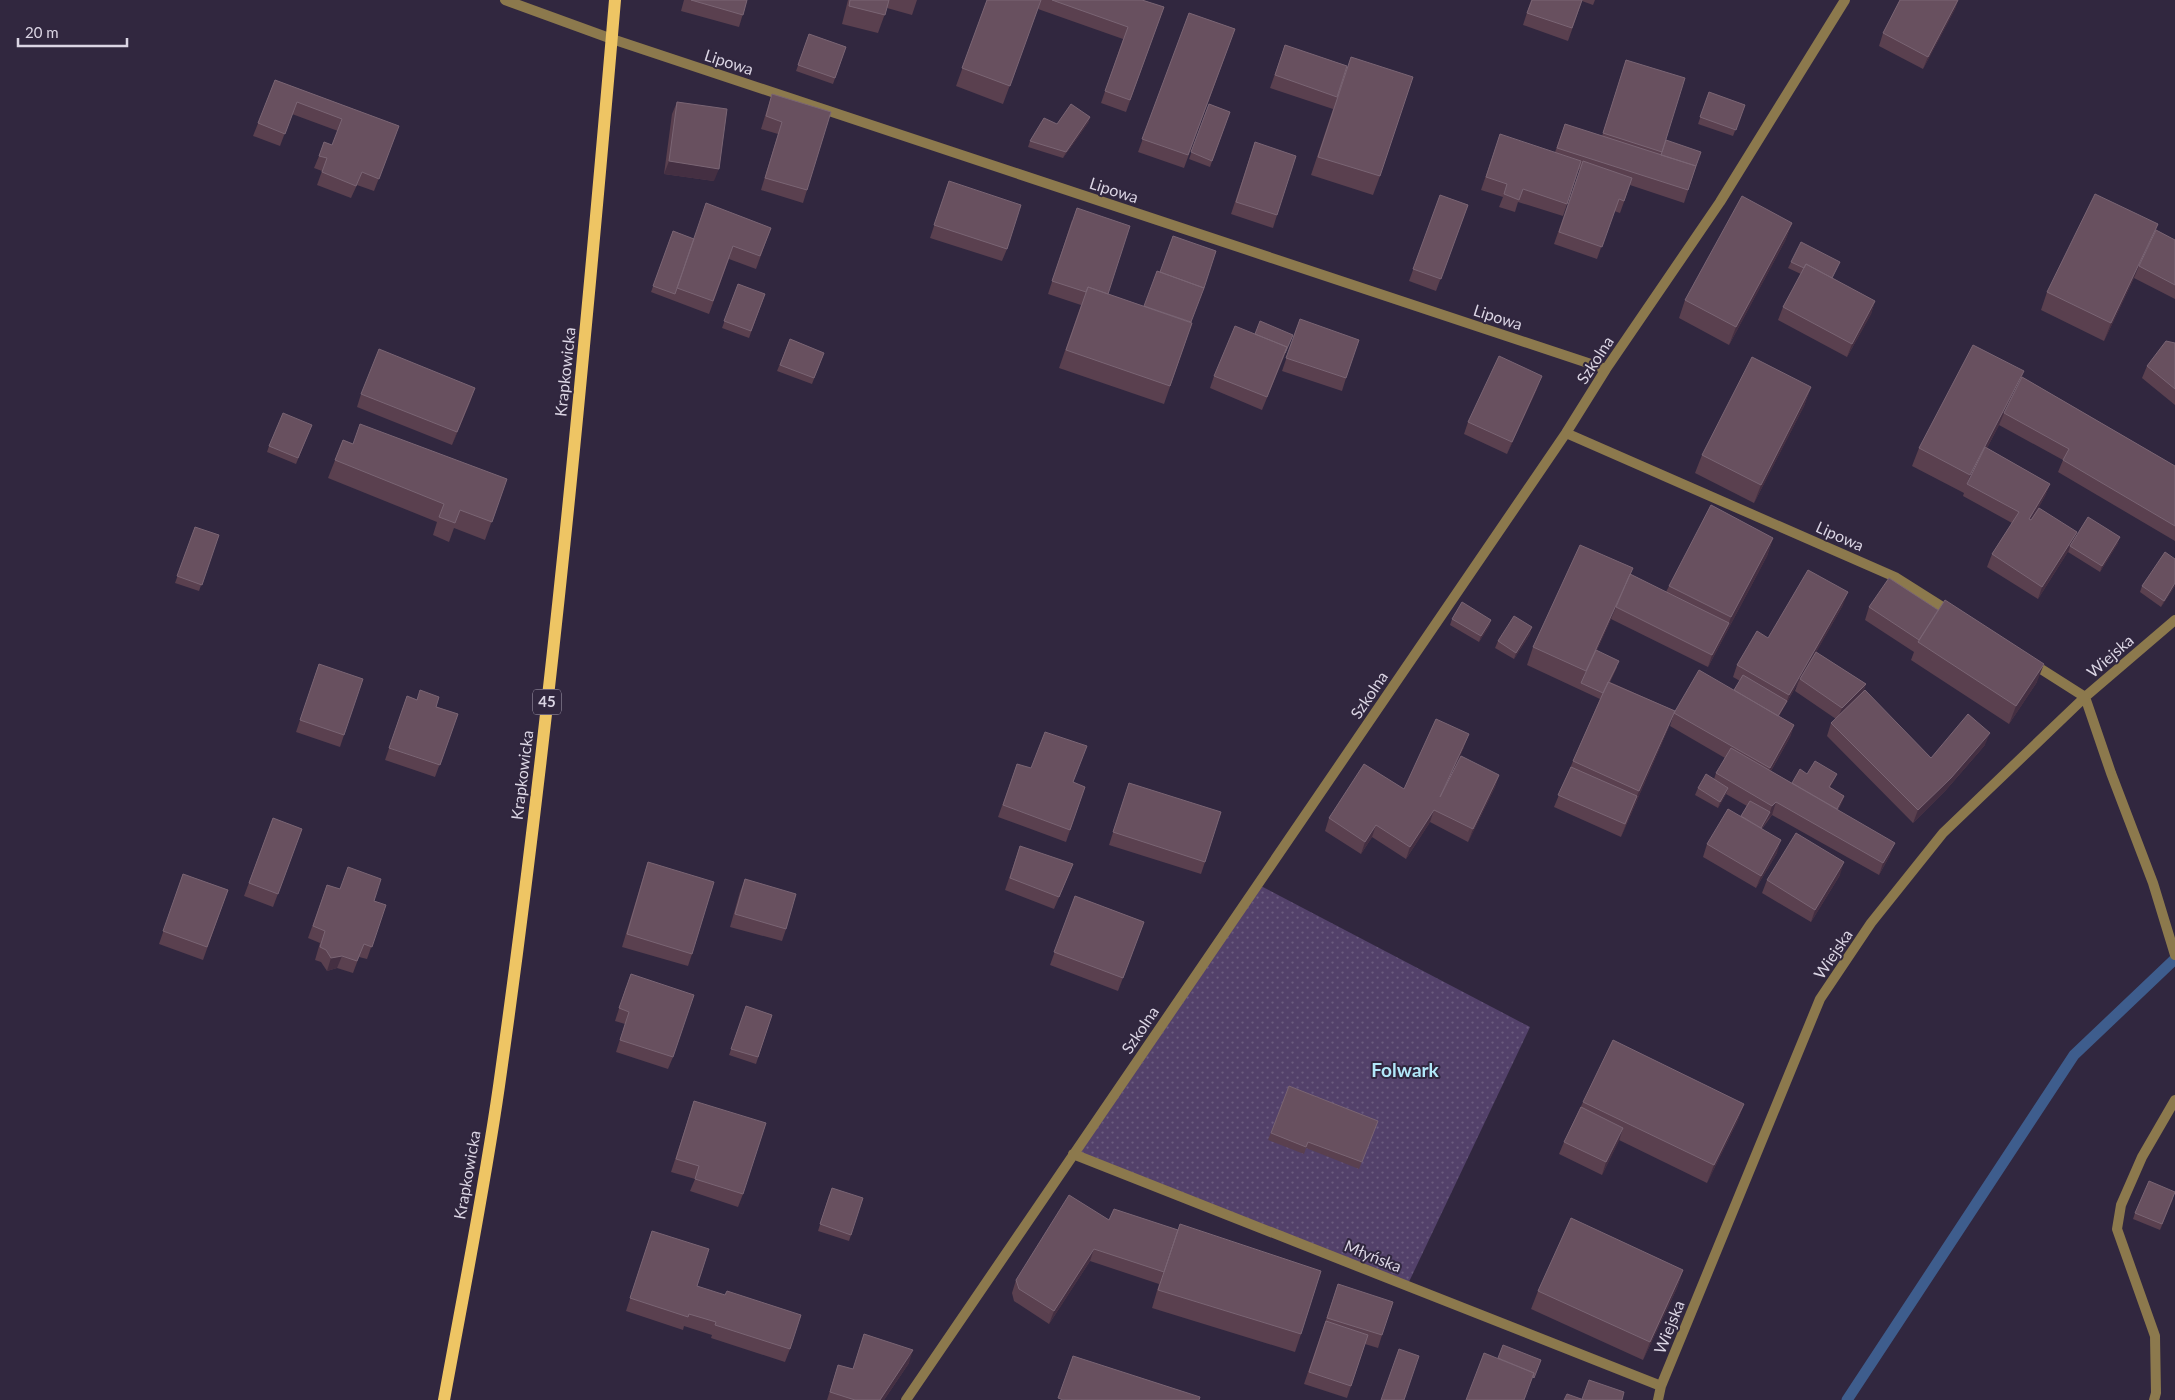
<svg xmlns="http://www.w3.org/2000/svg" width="2175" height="1400" font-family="Lato,sans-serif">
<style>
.grass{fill:url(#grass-dots)}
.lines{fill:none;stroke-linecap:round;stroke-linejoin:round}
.stream{stroke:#3e5d8d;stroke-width:11}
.service{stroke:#8c794d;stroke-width:10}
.minor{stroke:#8c794d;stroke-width:10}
.primary{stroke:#eec564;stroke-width:12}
.wall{fill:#5a404f}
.shaded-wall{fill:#442f42}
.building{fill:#68505f;stroke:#7a6574}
.labels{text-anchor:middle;stroke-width:4;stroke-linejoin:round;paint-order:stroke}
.shield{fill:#31273f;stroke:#a8a1b2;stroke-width:1}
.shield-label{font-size:15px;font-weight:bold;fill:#dbd5e4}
.street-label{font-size:16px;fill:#dbd5e4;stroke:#31273f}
.quarter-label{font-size:19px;font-weight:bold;fill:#b2e8f9;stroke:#31273f}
</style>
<defs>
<pattern id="grass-dots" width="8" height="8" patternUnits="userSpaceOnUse" patternTransform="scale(1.25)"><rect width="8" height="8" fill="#53416a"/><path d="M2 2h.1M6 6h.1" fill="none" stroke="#6b5c7f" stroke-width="1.8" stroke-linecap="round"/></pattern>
</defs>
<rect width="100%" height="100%" fill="#31273f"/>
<!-- grass -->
<path class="grass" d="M1257 884 1530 1027 1407 1286 1073 1154Z"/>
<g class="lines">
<!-- stream -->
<path class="stream" d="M1847 1400 2074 1055 2175 959"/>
<!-- service -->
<path class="service" d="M2154 1400 2156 1393 2155 1336 2117 1229 2121 1205 2142 1157 2175 1100"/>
<!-- minor -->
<path class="minor" d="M505 0 612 39 1606 369
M1566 433 1895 577 1952 613
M2030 662 2085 697
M2085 697 2111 773 2153 883 2175 955
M1073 1154 1661 1386
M906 1400 1566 433 1606 369 1720 202 1845 0
M1658 1400 1661 1386 1820 999 1871 923 1943 833 2085 697 2175 620"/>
<!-- primary -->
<path class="primary" d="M444 1400C463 1295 484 1191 499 1086 550 725 584 362 615 0"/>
</g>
<!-- wall -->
<path class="wall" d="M684 0H747L739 27 681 11Z
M848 0H917L912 15 887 8 878 33 842 24Z
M987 0H1041L1003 104 956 86Z
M1041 0H1142L1164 7 1126 112 1101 103 1123 39 1038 9Z
M1531 0H1595L1593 5 1582 1 1568 41 1523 25Z
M1900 0H1958L1955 9 1923 69 1879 46 1883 33Z
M1189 13 1235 29 1184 168 1138 152Z
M809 34 846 47 833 84 796 71Z
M1285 45 1347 66 1380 176 1373 195 1311 175 1333 109 1270 88Z
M1626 60 1663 149 1696 166 1684 203 1630 185 1620 213 1614 211 1597 259 1554 244 1580 169H1579L1563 216 1518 202 1515 212 1499 207 1503 197 1481 190 1496 146 1555 152 1565 124 1602 136Z
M275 80 399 126 374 191 357 185 351 198 317 185 322 171 314 168 319 156 332 145 338 131 292 114 280 146 253 136Z
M1709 92 1745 105 1733 136 1698 124Z
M772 94 807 190 803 203 761 190 778 134 761 129Z
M677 102 714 181 664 174 672 114Z
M1209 104 1230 112 1210 167 1189 159Z
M1090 117 1088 123 1063 158 1028 147 1030 141 1057 124Z
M1255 142 1277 215 1273 228 1231 214Z
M949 181 1007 249 1002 261 930 238Z
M1440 195 1468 205 1436 291 1409 281Z
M1072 220 1108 294 1192 323 1164 404 1059 368 1081 305 1048 294Z
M1792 223 1785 241 1729 345 1679 318 1685 300Z
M2158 224 2156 230 2175 240V299L2134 278 2104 341 2041 310 2047 292Z
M771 228 756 269 729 259 709 314 651 292 673 231 694 239Z
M1791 262H1840L1832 278 1875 301 1871 314 1847 357 1778 320 1783 307 1801 274 1788 268Z
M738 284 765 294 749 338 722 328Z
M1300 319 1346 378 1342 391 1282 371Z
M1255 334 1293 335 1262 410 1210 388 1214 376Z
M790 339 824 353 812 384 777 371Z
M2175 343V405L2142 378 2147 366Z
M2022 377 2175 466V541L2058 472 2063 460 1999 425 1987 448 2050 484 2045 496 2036 512 2077 532 2074 540 2118 543 2100 572 2068 552 2069 550 2038 599 1987 567 1992 554 2012 523 1963 496 1964 493 1912 466 1919 448Z
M1811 387 1804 406 1754 503 1695 473 1702 455Z
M1537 389 1507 454 1464 434 1468 422Z
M361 394 471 400 452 445 357 407Z
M309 432 296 464 267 452 269 446Z
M343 440 353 444 507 479 485 540 454 528 449 542 433 535 437 522 328 478Z
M195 527 219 535 199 591 175 583Z
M1773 538 1767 556 1708 667 1611 619 1597 650 1617 667 1610 682 1675 711 1668 729 1621 837 1554 807 1573 761 1600 699 1527 665 1533 647 1630 574 1666 592 1669 586Z
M2142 586H2175L2161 607 2140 592Z
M1843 605 1816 652 1866 684 1863 692 1931 758 1985 745 1946 790 1913 823 1827 736 1831 723 1836 719 1795 691 1798 683 1779 716 1794 725 1790 737 1771 771 1792 783 1807 774H1837L1834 780 1830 787 1844 796 1842 802 1838 810 1890 855 1879 875 1772 815 1762 829 1777 853 1756 888 1703 857 1707 844 1741 816 1747 806 1726 794 1718 808 1695 795 1698 788 1714 779 1716 773 1725 758 1670 726 1674 713 1734 690 1740 681 1733 677 1737 665 1768 638Z
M1869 607 2037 682 2009 724 1911 660 1914 652 1865 620Z
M1452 619 1491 620 1489 626 1479 642 1450 625Z
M1530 634 1514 659 1495 648 1498 641Z
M319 664 344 735 340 747 296 732Z
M407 696 458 714 435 777 385 760Z
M1464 747 1451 776 1499 775 1495 787 1468 842 1430 822 1406 859 1372 837 1361 854 1325 831 1329 818 1404 789Z
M1017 764 1085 787 1066 842 998 817Z
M1129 783 1205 862 1201 874 1109 845Z
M273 818 302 829 273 907 244 896Z
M1020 846 1068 876 1054 909 1005 890Z
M648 862 692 954 688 966 622 947 644 874Z
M183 874 228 890 203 960 159 944Z
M1840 875 1811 922 1762 893 1767 880Z
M745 879 786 929 782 941 730 927 740 892Z
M327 885 386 905 367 959 359 957 353 973 337 968 327 971 321 962 315 960 320 943 308 938Z
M1075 896 1144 922 1118 991 1050 965Z
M626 987 673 1057 668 1069 616 1052 625 1024 615 1021Z
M746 1006 772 1015 756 1064 729 1055Z
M1289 1086 1378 1121 1359 1169 1306 1148 1304 1154 1268 1140Z
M694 1101 743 1194 738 1207 690 1191 695 1179 671 1172Z
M1583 1102 1744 1104 1737 1122 1707 1183 1619 1140 1602 1175 1559 1154 1564 1142Z
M829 1195 851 1235 849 1241 818 1231Z
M2173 1199 2160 1230 2133 1219 2135 1213Z
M1109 1220 1301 1334 1295 1352 1152 1308 1159 1284 1090 1261 1049 1324 1014 1301 1012 1293 1016 1280Z
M652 1231 697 1286 790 1349 785 1362 711 1338 712 1335 684 1326 683 1330 626 1311Z
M1683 1270 1677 1288 1643 1360 1531 1309 1538 1291Z
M1338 1284 1382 1335 1378 1348 1365 1344 1347 1398 1304 1384Z
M864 1334 909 1363 884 1400H827L838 1365 853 1369Z"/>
<!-- shaded-wall -->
<path class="shaded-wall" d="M1958 0 1955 9 1923 69 1928 57Z
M1090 117 1088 123 1063 158 1066 152Z
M669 161 719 169 714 181 664 174Z
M1792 223 1785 241 1729 345 1736 327Z
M2158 224 2152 242 2139 266 2134 278 2104 341 2111 323Z
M1875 301 1871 314 1847 357 1852 344Z
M2024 371 2018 389 2004 413 1999 425 1968 484H1967L1964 493 1970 475Z
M1542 376 1537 389 1507 454 1512 442Z
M1811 387 1804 406 1754 503 1761 485Z
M475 388 471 400 452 445 457 432Z
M2050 484 2045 496 2025 531 2029 519Z
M2077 532 2073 544 2070 546 2069 550 2038 599 2042 587Z
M2120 537 2118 543 2100 572 2102 566Z
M1773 538 1767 556 1708 667 1712 655 1729 623 1731 617Z
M1633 568 1626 587 1616 607 1611 619 1582 683 1586 671Z
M2175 583V586L2161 607 2164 601Z
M1848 592 1843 605 1801 679H1800L1798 683 1773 726 1776 720 1787 701 1789 695Z
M1491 620 1489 626 1479 642 1481 636Z
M1532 627 1530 634 1514 659 1516 653Z
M2044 664 2037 682 2009 724 2016 706Z
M1866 684 1861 696 1837 720 1842 708Z
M1675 711 1668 729 1621 837 1639 791Z
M1794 725 1790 737 1765 781 1770 768Z
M1990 733 1985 745 1946 790 1913 823 1918 810Z
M1469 734 1464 747 1436 809 1440 797Z
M1837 774 1834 780 1827 793 1829 787Z
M1499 775 1495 787 1468 842 1473 829Z
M1728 788 1726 794 1718 808 1720 802Z
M1844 796 1842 802 1831 821 1833 815Z
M1776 802 1772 815 1768 819 1756 838 1758 831 1770 812 1772 806Z
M1434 810 1430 822 1406 859 1410 847Z
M1376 825 1372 837 1361 854 1365 842Z
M1781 840 1777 853 1756 888 1761 876Z
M1895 843 1890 855 1879 875 1883 863Z
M1844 862 1840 875 1811 922 1815 910Z
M342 956 337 968 327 971 331 958Z
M1744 1104 1737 1122 1707 1183 1714 1165Z
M1623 1128 1619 1141 1602 1175 1606 1162Z
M1094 1249 1090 1261 1049 1324 1054 1311Z
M1683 1270 1677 1288 1643 1360 1650 1342Z
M913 1350 909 1363 884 1400H880Z"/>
<!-- building -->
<path class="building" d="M691 0H747L743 15Z
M850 0H889L885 15 849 6Z
M987 0H1041L1010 86 962 68Z
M1052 0H1142L1164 7 1130 100 1105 91 1128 27Z
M1532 0H1582L1572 28 1527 13Z
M1900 0H1958L1928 57 1883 33Z
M1189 13 1235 29 1188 155 1142 139Z
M809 34 846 47 835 78 798 65Z
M1285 45 1347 66 1337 97 1275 75Z
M1351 57 1413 77 1380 176 1318 157Z
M1626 60 1685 78 1662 152 1603 133Z
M275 80 399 126 379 179 362 172 356 186 322 172 327 158 319 156 324 142 332 145 342 119 297 102 285 134 258 123Z
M1709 92 1745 105 1736 130 1700 117Z
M772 94 831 112 807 190 765 178 782 122 766 116Z
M677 102 727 109 719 169 669 161Z
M1071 104 1090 117 1066 152 1030 141 1044 118 1057 124Z
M1209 104 1230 112 1212 161 1191 152Z
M1565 124 1696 166 1688 190 1557 148Z
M1500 134 1581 161 1567 204 1523 189 1519 200 1504 194 1507 184 1486 177Z
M1666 140 1701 152 1696 166 1661 155Z
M1255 142 1296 156 1277 215 1236 202Z
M1583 161 1632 178 1624 201 1619 199 1602 247 1559 232Z
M949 181 1021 205 1007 249 934 225Z
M2095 194 2158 224 2111 323 2047 292Z
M1440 195 1468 205 1441 279 1413 269Z
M1742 196 1792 223 1736 327 1685 300Z
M706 203 771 228 760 256 733 246 713 301 677 288Z
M1077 208 1130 226 1108 294 1088 287 1086 292 1052 281Z
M2156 230 2175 240V285L2139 266Z
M673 231 694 239 675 294 653 286Z
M1173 236 1216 251 1204 288 1160 272Z
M1801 242 1840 262 1832 278 1806 264 1804 268 1791 262Z
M1806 264 1875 301 1852 344 1783 307Z
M1157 271 1204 288 1191 322 1144 306Z
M738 284 765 294 751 331 724 321Z
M1088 287 1192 323 1170 386 1066 350Z
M1300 319 1359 340 1346 378 1286 358Z
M1260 321 1293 335 1285 353 1287 347 1255 334Z
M1235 326 1287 347 1267 397 1214 376Z
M790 339 824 353 814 378 780 365Z
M2166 341 2175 343V389L2147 366Z
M1973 345 2024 371 1970 475 1919 448Z
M379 349 475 388 457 432 361 394Z
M1499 356 1542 376 1512 442 1468 422Z
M1752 357 1811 387 1761 485 1702 455Z
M2022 377 2175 466V526L2063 460 2069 449 2004 413Z
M283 413 312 425 298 458 269 446Z
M360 424 507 479 492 522 460 510 455 523 439 517 444 504 335 460 343 440 353 444Z
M1985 447 2050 484 2029 519 2031 520 2039 508 2077 532 2042 587 1992 554 2019 512 1967 484Z
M1711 505 1773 538 1731 617 1669 586Z
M2088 517 2120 537 2102 566 2070 546Z
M195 527 219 535 202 585 177 576Z
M1580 545 1633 568 1586 671 1533 647Z
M2165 552 2175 559V583L2164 601 2142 586Z
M1808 570 1848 592 1789 695 1737 665 1757 631 1768 638Z
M1630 574 1729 623 1712 655 1616 607Z
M1889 578 1938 610 1919 640 1869 607Z
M1945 600 2044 664 2016 706 1918 642Z
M1462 602 1491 620 1481 636 1452 619Z
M1514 616 1532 627 1516 653 1498 641Z
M1596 650 1619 661 1603 693 1581 683Z
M1816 652 1866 684 1842 708 1800 679Z
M319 664 363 679 344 735 300 720Z
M1699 670 1794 725 1770 768 1674 713Z
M1743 675 1787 701 1778 716 1734 690Z
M1608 682 1675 711 1639 791 1573 761Z
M420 690 439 697 436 707 458 714 440 765 389 748 407 696 417 700Z
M1865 690 1931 758 1968 714 1990 733 1951 778 1918 810 1831 723Z
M1436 719 1469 734 1440 797 1461 756 1499 775 1473 829 1434 810 1410 847 1376 825 1365 842 1329 818 1364 764 1404 789Z
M1045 732 1087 746 1073 782 1085 787 1070 830 1003 805 1017 764 1031 768Z
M1731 748 1895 843 1883 863 1776 802 1772 806 1716 773Z
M1815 761 1837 774 1829 787 1844 796 1837 809 1792 783 1800 769 1807 774Z
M1571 767 1637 796 1625 824 1558 795Z
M1706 774 1728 788 1720 802 1698 788Z
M1129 783 1221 812 1205 862 1113 832Z
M1750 801 1770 812 1761 828 1741 816Z
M1728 809 1781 840 1761 876 1707 844Z
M273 818 302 829 278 894 249 883Z
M1796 833 1844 862 1815 910 1767 880Z
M1020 846 1073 864 1059 897 1010 878Z
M648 862 714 882 692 954 627 934Z
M348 867 381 879 374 901 386 905 372 947 364 944 357 961 342 956 331 958 326 950 320 947 325 931 313 926 327 885 340 889Z
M183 874 228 890 207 947 163 931Z
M745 879 796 894 786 929 735 914Z
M1075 896 1144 922 1123 978 1054 952Z
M631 974 694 995 673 1057 620 1040 629 1012 619 1008Z
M746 1006 772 1015 758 1057 731 1049Z
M1613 1040 1744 1104 1714 1165 1583 1102Z
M1289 1086 1378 1121 1362 1162 1308 1142 1306 1147 1271 1133Z
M694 1101 766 1123 743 1194 695 1179 699 1166 676 1159Z
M1581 1107 1623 1128 1606 1162 1564 1142Z
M2149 1181 2175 1192 2162 1224 2135 1213Z
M832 1188 863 1198 851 1235 820 1224Z
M1069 1195 1109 1220 1114 1209 1178 1230 1164 1272 1094 1249 1054 1311 1019 1289 1016 1280Z
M1571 1218 1683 1270 1650 1342 1538 1291Z
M1180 1224 1321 1271 1301 1334 1158 1290Z
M652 1231 709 1249 697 1286 725 1295 727 1291 801 1315 790 1349 715 1325 716 1322 689 1314 688 1317 630 1298Z
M1338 1284 1393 1302 1382 1335 1327 1318Z
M1326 1321 1368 1335 1351 1386 1309 1372Z
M864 1334 913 1350 880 1400H855L830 1392 838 1365 853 1369Z
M1503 1345 1541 1360 1534 1378 1533 1377 1534 1373 1498 1358Z
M1399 1349 1419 1356 1404 1400H1381Z
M1484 1353 1534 1373 1524 1400H1466Z
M1073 1356 1200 1397 1199 1400H1063L1058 1398Z
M1589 1380 1624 1392 1622 1400H1584L1582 1399Z
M1567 1394 1584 1400H1564Z"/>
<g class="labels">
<!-- shield labels -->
<rect class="shield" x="533" y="689.5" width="28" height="25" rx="4"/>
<g class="shield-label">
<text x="547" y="707">45</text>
</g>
<!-- street labels -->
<g class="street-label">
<text transform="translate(729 62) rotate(18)" y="6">Lipowa</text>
<text transform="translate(1114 190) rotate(18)" y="6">Lipowa</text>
<text transform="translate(1498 317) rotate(18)" y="6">Lipowa</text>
<text transform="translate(1595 360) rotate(-57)" y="6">Szkolna</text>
<text transform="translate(565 372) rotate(-84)" y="6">Krapkowicka</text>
<text transform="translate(1840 536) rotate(24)" y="6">Lipowa</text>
<text transform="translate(2110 656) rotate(-41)" y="6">Wiejska</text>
<text transform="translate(1369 695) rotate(-56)" y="6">Szkolna</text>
<text transform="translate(522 775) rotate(-83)" y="6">Krapkowicka</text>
<text transform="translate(1833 954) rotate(-56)" y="6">Wiejska</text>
<text transform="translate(1140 1030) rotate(-56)" y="6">Szkolna</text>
<text transform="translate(467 1175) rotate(-80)" y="6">Krapkowicka</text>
<text transform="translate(1373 1256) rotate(22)" y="6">Młyńska</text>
<text transform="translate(1669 1327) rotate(-68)" y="6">Wiejska</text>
</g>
<!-- quarter labels -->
<g class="quarter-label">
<text x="1405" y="1077">Folwark</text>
</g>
</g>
<!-- scale -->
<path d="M18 38v8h109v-8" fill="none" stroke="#dbd5e4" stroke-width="2.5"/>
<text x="25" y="38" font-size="15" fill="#dbd5e4" stroke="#31273f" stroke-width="4" paint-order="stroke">20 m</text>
</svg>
